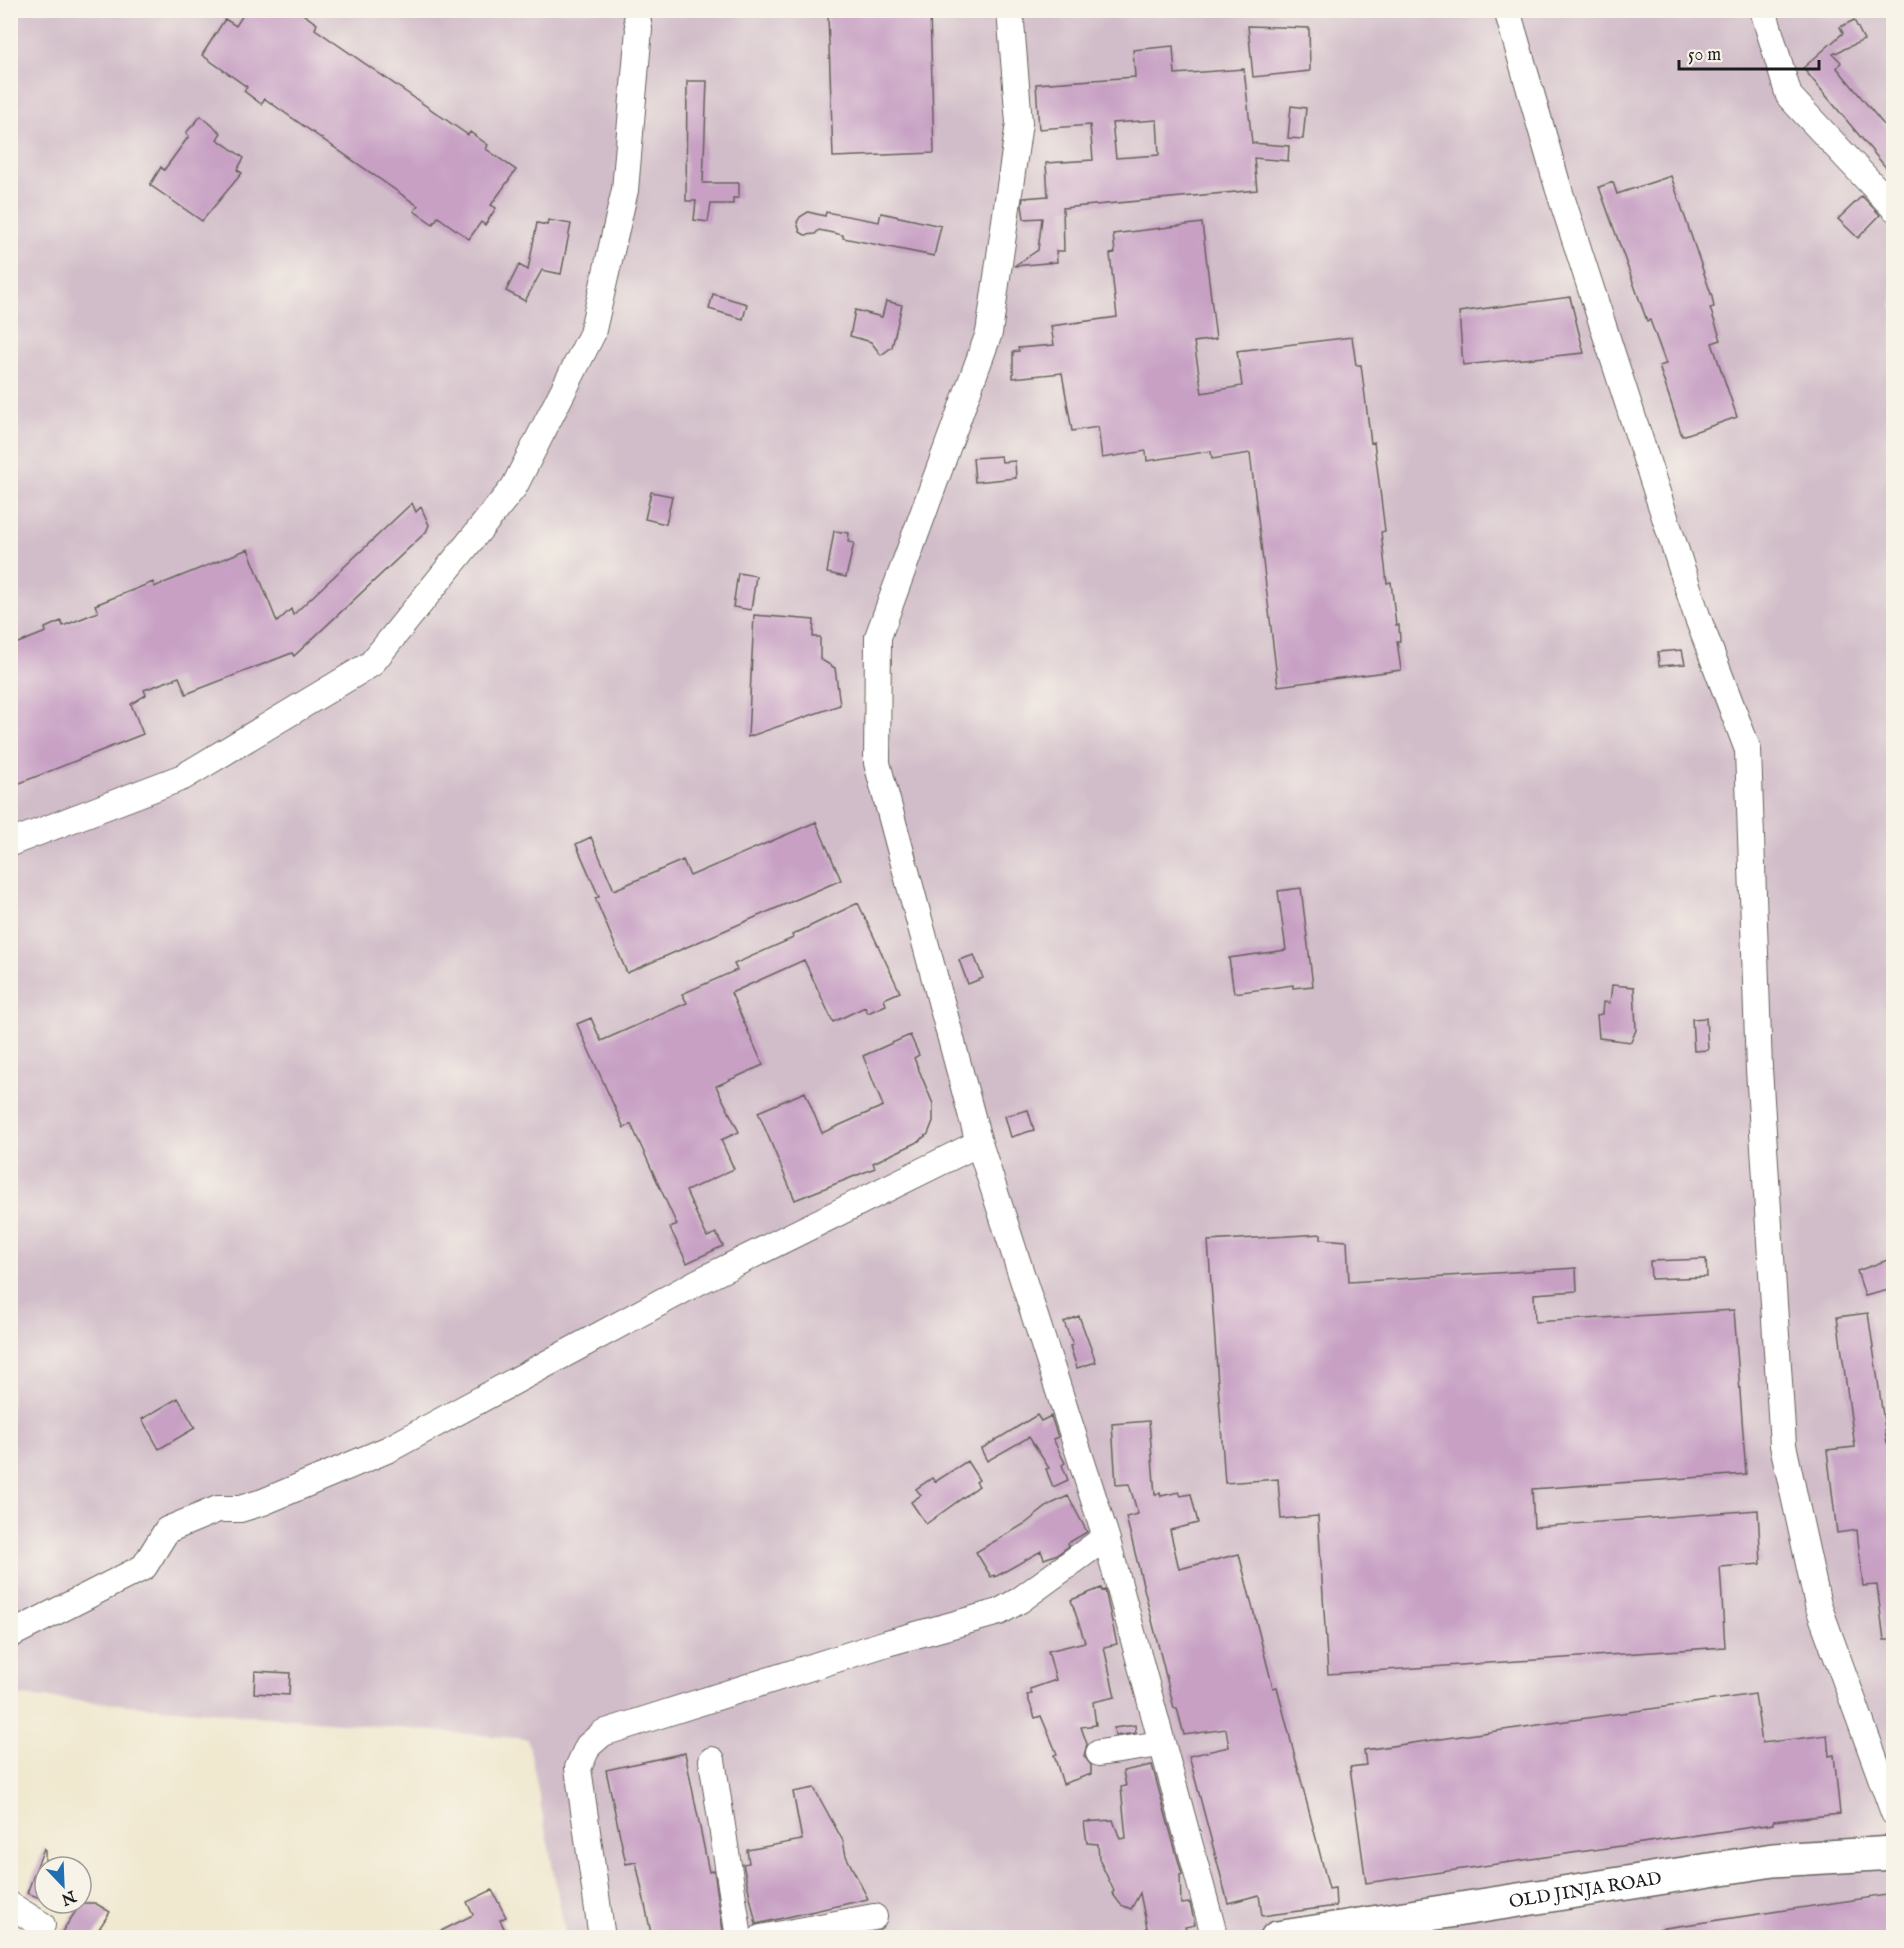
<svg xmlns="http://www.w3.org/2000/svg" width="1904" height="1948" font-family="'IM FELL English',serif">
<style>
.industrial{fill:#d1bdc9}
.building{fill:#c7a0c4;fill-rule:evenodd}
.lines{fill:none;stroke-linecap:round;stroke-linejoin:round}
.minor-casing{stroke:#66635b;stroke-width:28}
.major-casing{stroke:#66635b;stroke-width:36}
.minor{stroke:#fff;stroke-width:26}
.major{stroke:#fff;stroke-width:33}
.labels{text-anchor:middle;stroke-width:4.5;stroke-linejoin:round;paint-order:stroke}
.street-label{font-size:18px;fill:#1c1c1c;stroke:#f7f3e8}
</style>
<rect width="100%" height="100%" fill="#f7f3e8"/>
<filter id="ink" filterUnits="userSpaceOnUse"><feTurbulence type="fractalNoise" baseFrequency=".0167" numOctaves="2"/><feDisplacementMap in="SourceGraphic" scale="12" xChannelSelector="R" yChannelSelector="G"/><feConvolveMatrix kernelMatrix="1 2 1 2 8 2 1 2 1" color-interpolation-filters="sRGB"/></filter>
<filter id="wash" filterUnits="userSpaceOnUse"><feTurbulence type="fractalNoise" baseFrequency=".008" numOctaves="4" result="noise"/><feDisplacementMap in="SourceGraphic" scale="24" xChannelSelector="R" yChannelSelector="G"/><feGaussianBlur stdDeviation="1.35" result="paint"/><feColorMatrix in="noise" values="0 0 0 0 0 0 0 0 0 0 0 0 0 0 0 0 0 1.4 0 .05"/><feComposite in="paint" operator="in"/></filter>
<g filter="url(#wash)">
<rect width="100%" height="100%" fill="#f0e8cf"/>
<!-- industrial -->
<path class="industrial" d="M10 11H1893V1937H566L528 1739 11 1695Z"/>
<g id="blocks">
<!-- building -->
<path class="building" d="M246 10H297L317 24 315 29 468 135 470 132 488 145 486 149 516 170 491 205 496 208 485 225 481 222 469 239 438 217 433 224 414 211 418 206 265 99 261 104 244 91 247 87 202 55 225 19 236 26Z
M930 12 934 153 833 157 828 15Z
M1854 20 1864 40 1833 54 1841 62 1837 68 1893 136V176L1803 68 1843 33 1840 27Z
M1248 26 1309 28 1310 71 1253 77Z
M1173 46 1175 74 1244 69 1252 143 1289 146 1288 161 1254 158 1257 190 1063 208 1064 251H1056L1057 262 1014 266 1038 250 1042 218 1024 219 1022 205 1023 198 1048 196 1046 163 1093 160 1090 125 1039 129 1036 84 1135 77 1133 50ZM1157 120 1159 155 1116 158 1112 123Z
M687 81H707L703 183H739V198H733V204H711L708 222 694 220 696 201H686Z
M1291 106 1306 108 1303 139 1288 138Z
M201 116 221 133 217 139 244 158 237 170 242 173 202 221 150 185 161 167 164 170 189 136 186 133Z
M1671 176 1712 297 1714 307 1710 308 1721 340 1712 343 1737 417 1682 436 1659 366 1666 364 1650 320 1647 321 1599 187 1613 182 1617 194Z
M1862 196 1880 215 1858 238 1838 219Z
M808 212 825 216 826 212 879 222 881 213 941 226 934 256 843 238V235L819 230 815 234 805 235 800 232 797 222 800 217Z
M548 220 571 224 561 274 542 270 525 301 506 291 519 265 528 270 537 223 547 225Z
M1202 223 1216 339 1194 342 1202 393 1242 386 1237 351 1352 337 1356 365H1361L1371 443 1374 442 1385 531 1381 532 1387 583 1391 582 1396 625H1399L1400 641H1397L1401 670 1278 686 1250 453 1212 459 1211 451 1147 461 1146 451 1102 458 1098 427 1072 431 1062 373 1013 378V352L1019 351 1018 348 1054 345 1051 326 1117 317 1110 254 1115 253 1113 234Z
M713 294 747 304 743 319 709 309Z
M1570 297 1584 353 1463 365 1459 312Z
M886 301 902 305 892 347 881 355 871 342 850 336 855 310 882 317Z
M1001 456 1002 462 1015 461 1016 478 975 482 973 458Z
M651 492 672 496 666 524 645 519Z
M412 503 416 512 421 507 429 525 426 532 294 656 292 653 186 694 179 677 144 690 146 695 131 704 143 734 10 787V646L46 632 45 628 61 621 63 626 98 612 95 605 153 582 154 587 248 549 277 622 291 609 293 615Z
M834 531 849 533 848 542 854 543 846 577 827 573Z
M738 573 756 576 751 610 733 607Z
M754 615 814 620 813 637H820V659L835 668 840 705 748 737Z
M1682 650 1685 664 1659 666 1658 652Z
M816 822 841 880 627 973 595 898 599 897 576 844 591 837 614 890 683 860 690 876Z
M1301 888 1313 986 1293 988V985L1234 993 1229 958 1286 950 1278 891Z
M858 903 900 992 884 999 886 1005 868 1013 865 1007 833 1022 804 960 731 993 763 1065 716 1086 739 1132 721 1140 734 1169 686 1191 707 1237 716 1233 723 1246 687 1263 670 1228 677 1225 631 1124 624 1128 577 1024 591 1018 601 1041 687 1003 682 994 737 970 734 964 793 938 792 935Z
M974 955 983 978 968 984 959 960Z
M1612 985 1634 987 1636 1030 1631 1042 1599 1038 1597 1015 1602 1014 1603 1002 1610 1003Z
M1706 1018 1708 1050 1694 1051 1692 1019Z
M910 1035 919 1055 914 1058 933 1104V1121L928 1134 916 1143 873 1163 875 1168 795 1200 758 1112 805 1092 822 1133 883 1106 863 1056Z
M1028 1110 1034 1130 1011 1137 1005 1116Z
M1321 1234V1239L1347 1241 1349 1282 1576 1268 1577 1291 1534 1294 1535 1322 1734 1310 1746 1474 1532 1489 1534 1527 1758 1510 1761 1564 1720 1567 1725 1647 1328 1674 1318 1516 1281 1519 1278 1479 1225 1483 1208 1241Z
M1893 1258V1289L1865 1296 1857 1271Z
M1706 1259 1707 1277 1651 1279 1650 1261Z
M1868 1313 1887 1443 1893 1442V1640H1884L1877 1585 1863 1586 1857 1530 1837 1533 1827 1450 1855 1447 1837 1317Z
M1079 1316 1096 1362 1077 1368 1070 1346 1073 1345 1064 1322Z
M178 1398 195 1428 159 1449 142 1419Z
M1037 1415 1041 1421 1051 1416 1058 1437 1053 1439 1065 1463 1062 1465 1068 1480 1053 1487 1046 1469 1049 1468 1029 1437 987 1461 981 1449Z
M1149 1421 1155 1495 1160 1493 1161 1496 1179 1492 1181 1496 1191 1494 1198 1523 1170 1530 1179 1569 1239 1554 1273 1688 1277 1687 1329 1889 1335 1888 1336 1906 1262 1916 1259 1895 1228 1903 1189 1756 1229 1747 1226 1729 1184 1735 1177 1708H1174L1126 1517 1138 1514 1129 1484 1116 1485 1112 1424Z
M967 1461 979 1480 976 1482 979 1486 926 1524 911 1502 921 1495 916 1489 932 1478 935 1482Z
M1068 1496 1087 1532 1068 1543 1069 1546 1058 1554 1044 1559 1041 1551 995 1577 994 1575 991 1577 976 1552 1026 1523 1049 1505Z
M1101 1588 1102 1591 1105 1590 1117 1644 1104 1647 1115 1697 1093 1702 1096 1725 1081 1727 1087 1744 1084 1756 1091 1765V1774L1063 1784 1054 1755 1057 1754 1041 1716 1035 1718 1027 1695 1032 1694 1030 1689 1056 1680 1048 1651 1085 1642 1071 1600Z
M255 1671 290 1673 289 1695 254 1693Z
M1755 1694 1762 1743 1827 1735 1829 1756 1834 1755 1840 1814 1773 1821V1824L1366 1883 1350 1767 1366 1765 1364 1750Z
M1135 1725 1136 1733 1115 1736 1114 1728Z
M685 1753 709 1872 714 1870 724 1938H652L636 1862 626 1864 606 1770Z
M1152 1765 1182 1874 1180 1875 1181 1904 1190 1903 1195 1925 1185 1927 1186 1930 1149 1938 1140 1893 1131 1909 1121 1905 1112 1893 1114 1891 1099 1859 1098 1844 1087 1843 1084 1822 1113 1820 1120 1839 1126 1838 1121 1787 1126 1786 1123 1771Z
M814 1788 843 1841 846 1856 868 1899 756 1924 743 1864 749 1863 747 1850 802 1840 793 1792Z
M44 1848 45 1849V1900L27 1893Z
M492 1890 506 1917 500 1920 509 1938H427L473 1915 467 1902Z
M1893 1894V1938H1660L1659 1929Z
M81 1903H95L110 1912 93 1938H58Z"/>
</g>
</g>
<g filter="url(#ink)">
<use href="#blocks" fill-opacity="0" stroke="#66635b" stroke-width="1.5"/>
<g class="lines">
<!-- minor casing -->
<g class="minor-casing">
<path id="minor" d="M1010 10 1019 123 989 333 878 637 877 763 979 1143 1106 1537 1215 1938
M1507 10 1558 187 1697 616 1748 750 1759 1069 1783 1445 1818 1605 1894 1813
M1763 10 1789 96 1894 208
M10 843 183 777 371 664 514 487 592 334 625 190 639 29 636 10
M10 1635 144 1567 167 1530 218 1509H240L263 1502 389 1449 698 1282 979 1143
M1099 1753 1161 1744
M712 1760 739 1938
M10 1905 42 1925
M602 1938 578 1768 588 1746 603 1733 887 1643 999 1612 1020 1600 1106 1537
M761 1938 874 1917"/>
</g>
<!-- major casing -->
<g class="major-casing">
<g id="major">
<path id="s1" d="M1277 1938 1773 1860 1894 1853"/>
</g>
</g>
<!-- minor -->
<use href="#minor" class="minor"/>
<!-- major -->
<use href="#major" class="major"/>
</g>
</g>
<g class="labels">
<!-- street labels -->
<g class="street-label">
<text dy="6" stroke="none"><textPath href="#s1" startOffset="312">OLD JINJA ROAD</textPath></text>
</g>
</g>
<!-- margin -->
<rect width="1904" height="1948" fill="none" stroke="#f7f3e8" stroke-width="36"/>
<!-- north arrow -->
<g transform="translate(63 1885) rotate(157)"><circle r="28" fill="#f7f3e8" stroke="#9f9d96" stroke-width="1.5"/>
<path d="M0-4.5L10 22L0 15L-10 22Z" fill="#1f6fb2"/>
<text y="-9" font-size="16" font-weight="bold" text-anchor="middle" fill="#1c1c1c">N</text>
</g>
<!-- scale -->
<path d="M1679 60v9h140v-9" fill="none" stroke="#1c1c1c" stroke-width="3"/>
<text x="1688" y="60" font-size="18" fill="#1c1c1c" stroke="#f7f3e8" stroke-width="4.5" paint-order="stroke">50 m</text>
</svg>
